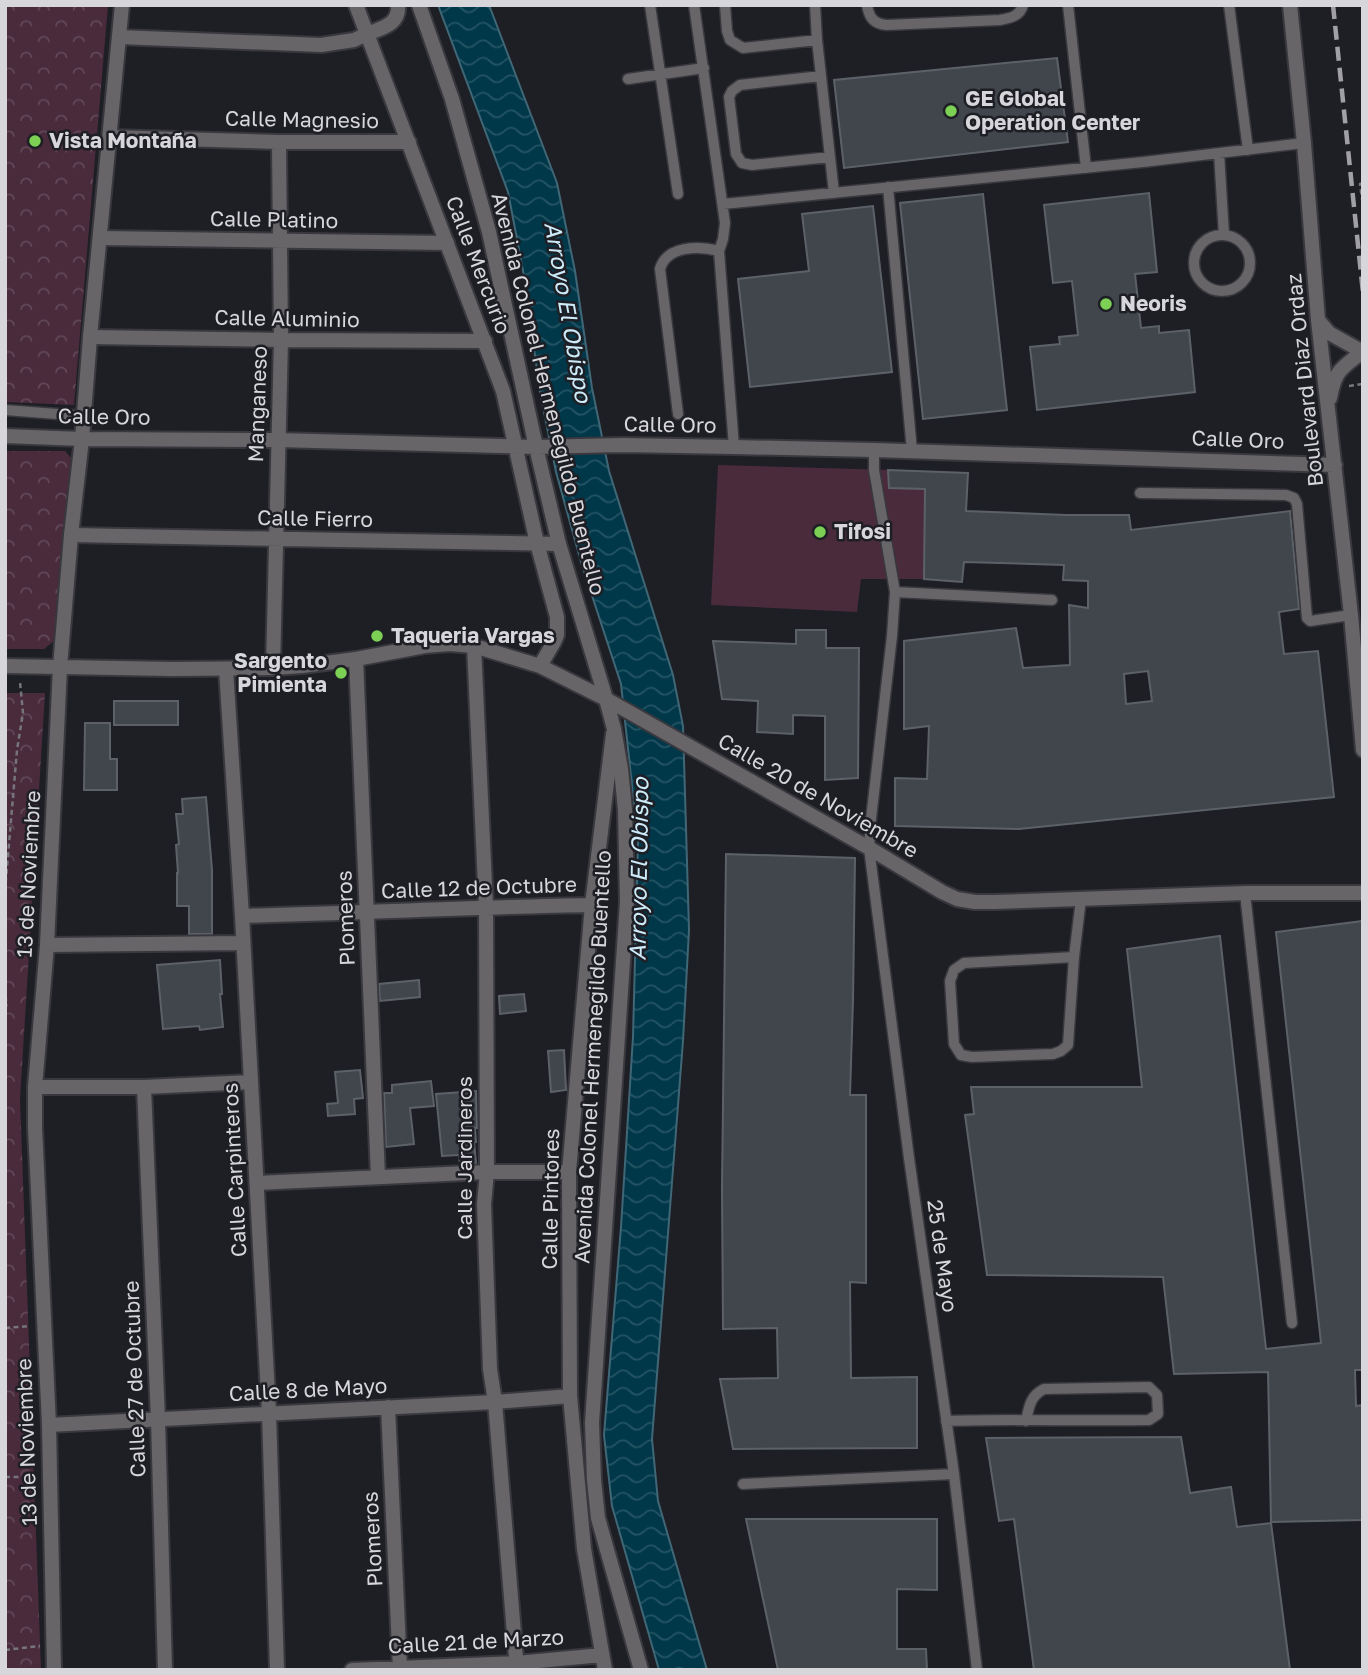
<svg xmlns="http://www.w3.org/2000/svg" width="1368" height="1675" font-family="'Golos Text',sans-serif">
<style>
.grass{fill:#492b3c}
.park{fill:url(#park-crowns)}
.water{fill:url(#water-waves);stroke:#406776;stroke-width:2}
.building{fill:#41464d;stroke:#5c6168;stroke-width:2;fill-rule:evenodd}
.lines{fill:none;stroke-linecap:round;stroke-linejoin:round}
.service-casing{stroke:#38383e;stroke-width:13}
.minor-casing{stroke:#38383e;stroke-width:18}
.tertiary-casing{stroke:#38383e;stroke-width:18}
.path{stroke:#75757b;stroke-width:2.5;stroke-dasharray:5 3.5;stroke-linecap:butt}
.service{stroke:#676568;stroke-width:10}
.minor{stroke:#676568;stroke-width:14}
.tertiary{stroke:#676568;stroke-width:14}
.rail{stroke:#a0a0a5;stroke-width:4.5;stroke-dasharray:14 7;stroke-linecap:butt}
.poi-dot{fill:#7cd155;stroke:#1e1e25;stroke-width:2.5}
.labels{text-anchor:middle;stroke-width:5;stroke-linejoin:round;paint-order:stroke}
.poi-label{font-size:21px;font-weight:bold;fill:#d6d6db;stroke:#1e1e25;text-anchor:start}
.street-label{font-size:21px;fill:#d6d6db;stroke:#1e1e25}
.water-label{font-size:23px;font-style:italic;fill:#cceaf7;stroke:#1e1e25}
</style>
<defs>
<pattern id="park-crowns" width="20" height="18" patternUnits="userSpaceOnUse" patternTransform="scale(1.75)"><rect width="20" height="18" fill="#492b3c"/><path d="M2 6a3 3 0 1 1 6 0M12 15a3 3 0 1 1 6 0" fill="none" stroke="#624958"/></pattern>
<pattern id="water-waves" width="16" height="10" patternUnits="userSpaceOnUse" patternTransform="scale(1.75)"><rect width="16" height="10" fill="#00384a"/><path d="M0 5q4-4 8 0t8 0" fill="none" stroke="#245464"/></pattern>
</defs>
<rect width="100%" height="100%" fill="#1e1e25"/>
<!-- grass -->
<path class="grass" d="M718 465 925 471 924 579H861L857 612 711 605Z"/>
<!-- park -->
<path class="park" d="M5 5H108L74 405 5 402Z
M5 451H65L72 459 54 641 44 649H5Z
M5 693H45L20 1099 41 1670H5Z"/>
<!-- water -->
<path class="water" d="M438 5H489L557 183 575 271 592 388 609 471 673 675 683 726 689 930 683 1041 652 1439 658 1501 707 1670H659L612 1506 604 1435 621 1227 633 1037 638 841 621 684 581 562 556 472 540 392 524 276 508 192Z"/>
<!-- building -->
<path class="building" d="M1057 58 1068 142 844 168 834 80Z
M1149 193 1157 272 1135 274 1141 328 1159 326V333L1189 330 1195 392 1037 410 1030 347 1060 344 1059 337 1078 335 1072 281 1053 283 1044 205Z
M983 194 1007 410 923 419 900 203Z
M873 206 892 372 750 387 738 279 809 271 802 214Z
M888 470 968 473 966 511 1066 515H1129L1131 530 1290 511 1299 609 1279 612 1284 654 1318 651 1334 797 1019 829 895 826V778L927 779 929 726 904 729V641L1016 628 1023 668 1070 665 1069 605 1088 608V581L1063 580 1064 565 964 562 962 582 924 579 925 489 889 488ZM1148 671 1152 701 1126 704 1124 674Z
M796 630H826V648H859L858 778 825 780V716L793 715V734L757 732 758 701 722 699 713 641 796 644Z
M114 701H178V725H114Z
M85 723H110V759H117V790H84Z
M206 797 212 870V934H189V906H177V873H178L176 845 179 844 176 814H183L182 799Z
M726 854 855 858 853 1000 850 1095H866V1283L850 1282 851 1378 917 1377V1448L733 1449 720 1379 778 1378 777 1328 723 1329 722 1187Z
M1363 921V1370H1355L1356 1406 1363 1405V1520L1271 1522 1268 1372 1174 1374 1163 1277 987 1275 965 1115 974 1114 971 1087H1142L1127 949 1220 936 1266 1349 1321 1343 1276 932Z
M220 960 222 994H220L223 1027 200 1030 199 1026 163 1029 157 965Z
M419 980 420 997 380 1001 379 984Z
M524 994 526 1011 500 1014 499 996Z
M564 1050 566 1090 551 1092 548 1051Z
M360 1070 363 1098 354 1099 355 1114 328 1116 327 1104 338 1103 335 1072Z
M431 1081 434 1106 410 1108 414 1144 386 1147 384 1093H392V1085Z
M476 1091 477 1128H475L476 1142H474L476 1163 460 1164 459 1155 442 1156 436 1094Z
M1181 1437 1190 1493 1231 1487 1237 1527 1271 1523 1290 1670H1034L1014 1519 999 1521 986 1438Z
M746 1519H937V1590L897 1589V1649H926L927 1670H778Z"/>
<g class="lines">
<!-- service casing -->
<g class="service-casing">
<path id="service" d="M650 5 678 194
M694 5 725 223 723 239 719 251 734 447
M725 5 727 31 730 40 743 48 817 40
M815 5 817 40 834 193
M867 5C869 18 874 24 887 25L1000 20C1011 18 1020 16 1023 5
M1068 5 1086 168
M1229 5 1248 150
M821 76 740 85 732 91 729 97 736 154 742 163 752 165 830 157
M628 79 704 68
M1219 153 1224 235
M888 187 912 451
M723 204 1143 162 1304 143
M1194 263a28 28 0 1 1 56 0a28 28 0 1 1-56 0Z
M5 410 83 416
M678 414 660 269C667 245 699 246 719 251
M874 450V470L895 592
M1140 493 1286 495 1294 498 1297 504 1307 618 1310 621 1351 615
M1245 893 1292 1323
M1074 957 964 963 954 970 950 981 954 1044 961 1055 972 1057 1053 1054 1061 1051 1068 1045 1074 957 1081 899
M946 1421C1013 1419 1081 1421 1149 1420L1158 1414 1157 1395 1149 1387 1044 1389C1030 1396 1029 1407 1026 1421
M743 1484 954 1474
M977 1670 954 1474 909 1158 869 848 871 819 892 636 895 592 1052 600"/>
</g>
<!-- minor casing -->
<g class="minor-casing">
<path id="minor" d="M119 37 321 45 354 40 367 34
M110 137 279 142H409
M100 238 447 243
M90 337 281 340 485 341
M71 535 559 544
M474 646 486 907 487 1172 484 1204 490 1369 495 1402 517 1670
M356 659 378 1176
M273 668 281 340 279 142
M226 669 242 916 269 1413 277 1670
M242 916C359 913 475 907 592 905
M47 945 243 943
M35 1087H144L251 1082
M144 1087 158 1419 165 1670
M257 1183 487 1172H569
M388 1407 400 1670
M49 1425 495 1402 570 1396
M54 1670 49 1425 35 1127V1087L47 945 60 667
M352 1670 517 1663 602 1655
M605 1670 584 1549 570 1396 569 1172 592 905 613 734"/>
</g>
<!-- tertiary casing -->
<g class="tertiary-casing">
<path id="tertiary" d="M356 5 503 391 537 543 557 617V635L554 642 540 666
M419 5 452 99 489 232 536 447 559 544 606 699 614 729 621 769 625 810 627 902 592 1423 594 1480 598 1518 641 1670
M1290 5 1304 143 1318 320 1351 615 1363 750
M367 34C381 28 400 25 398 5
M1318 320 1329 333 1363 352
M1330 398C1335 370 1341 369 1362 352
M5 436 82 439 278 440 536 447 623 445 734 447 874 450 1335 465
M5 666 173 669 273 668 302 666 356 659 425 646 449 644 474 646 540 666 606 699 869 848 942 892 957 899 975 902H995L1245 893H1363
M60 667 71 535 82 439 90 337 122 5"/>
</g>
<!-- path -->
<path class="path" d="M1363 183 1360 184 1363 206
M1349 386 1363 384
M5 891 17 750 23 713 20 682
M5 996 7 1003 5 1010
M5 1328 30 1326
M5 1477H36
M5 1650 40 1646
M5 1652 6 1670"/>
<!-- service -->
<use href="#service" class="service"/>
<!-- minor -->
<use href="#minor" class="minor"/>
<!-- tertiary -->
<use href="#tertiary" class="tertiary"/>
<!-- rail -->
<path class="rail" d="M1333 5 1363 293"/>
</g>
<!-- markers -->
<g class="poi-dot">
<circle cx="951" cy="111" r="7"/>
<circle cx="35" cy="141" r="7"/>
<circle cx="1106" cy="304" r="7"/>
<circle cx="820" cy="532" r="7"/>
<circle cx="377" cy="636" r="7"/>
<circle cx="341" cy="673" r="7"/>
</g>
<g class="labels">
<!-- poi labels -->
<g class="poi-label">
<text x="965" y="106">GE Global<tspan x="965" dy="24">Operation Center</tspan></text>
<text x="49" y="148">Vista Montaña</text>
<text x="1120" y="311">Neoris</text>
<text x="834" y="539">Tifosi</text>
<text x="391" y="643">Taqueria Vargas</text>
<text x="327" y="668" text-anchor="end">Sargento<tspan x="327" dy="24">Pimienta</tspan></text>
</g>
<!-- street labels -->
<g class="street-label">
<text transform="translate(302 120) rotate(1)" y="7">Calle Magnesio</text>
<text transform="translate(274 220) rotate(1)" y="7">Calle Platino</text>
<text transform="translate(478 265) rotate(69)" y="7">Calle Mercurio</text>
<text transform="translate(287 319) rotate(1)" y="7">Calle Aluminio</text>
<text transform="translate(1305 380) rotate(-96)" y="7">Boulevard Diaz Ordaz</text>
<text transform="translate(548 394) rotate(76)" y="7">Avenida Colonel Hermenegildo Buentello</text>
<text transform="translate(258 404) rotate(-88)" y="7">Manganeso</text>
<text transform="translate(104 417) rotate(1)" y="7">Calle Oro</text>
<text transform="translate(670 425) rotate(1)" y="7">Calle Oro</text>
<text transform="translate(1238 440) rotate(2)" y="7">Calle Oro</text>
<text transform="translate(315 519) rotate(1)" y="7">Calle Fierro</text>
<text transform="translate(818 796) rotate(30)" y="7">Calle 20 de Noviembre</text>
<text transform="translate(29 874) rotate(-87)" y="7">13 de Noviembre</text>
<text transform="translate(479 888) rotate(-2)" y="7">Calle 12 de Octubre</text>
<text transform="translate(346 918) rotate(-92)" y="7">Plomeros</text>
<text transform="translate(593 1057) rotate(-87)" y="7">Avenida Colonel Hermenegildo Buentello</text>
<text transform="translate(465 1158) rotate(-90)" y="7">Calle Jardineros</text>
<text transform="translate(235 1170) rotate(-93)" y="7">Calle Carpinteros</text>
<text transform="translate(551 1199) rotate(-89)" y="7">Calle Pintores</text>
<text transform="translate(942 1256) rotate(82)" y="7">25 de Mayo</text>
<text transform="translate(135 1379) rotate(-92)" y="7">Calle 27 de Octubre</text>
<text transform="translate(308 1390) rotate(-3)" y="7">Calle 8 de Mayo</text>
<text transform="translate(27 1442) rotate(-92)" y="7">13 de Noviembre</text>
<text transform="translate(373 1539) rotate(-93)" y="7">Plomeros</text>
<text transform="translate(476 1642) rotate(-3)" y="7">Calle 21 de Marzo</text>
</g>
<!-- water labels -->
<g class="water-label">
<text transform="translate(568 312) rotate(80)" y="8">Arroyo El Obispo</text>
<text transform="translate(639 869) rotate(-89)" y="8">Arroyo El Obispo</text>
</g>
</g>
<!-- border -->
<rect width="1368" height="1675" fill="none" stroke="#d6d6db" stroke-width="14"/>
</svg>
